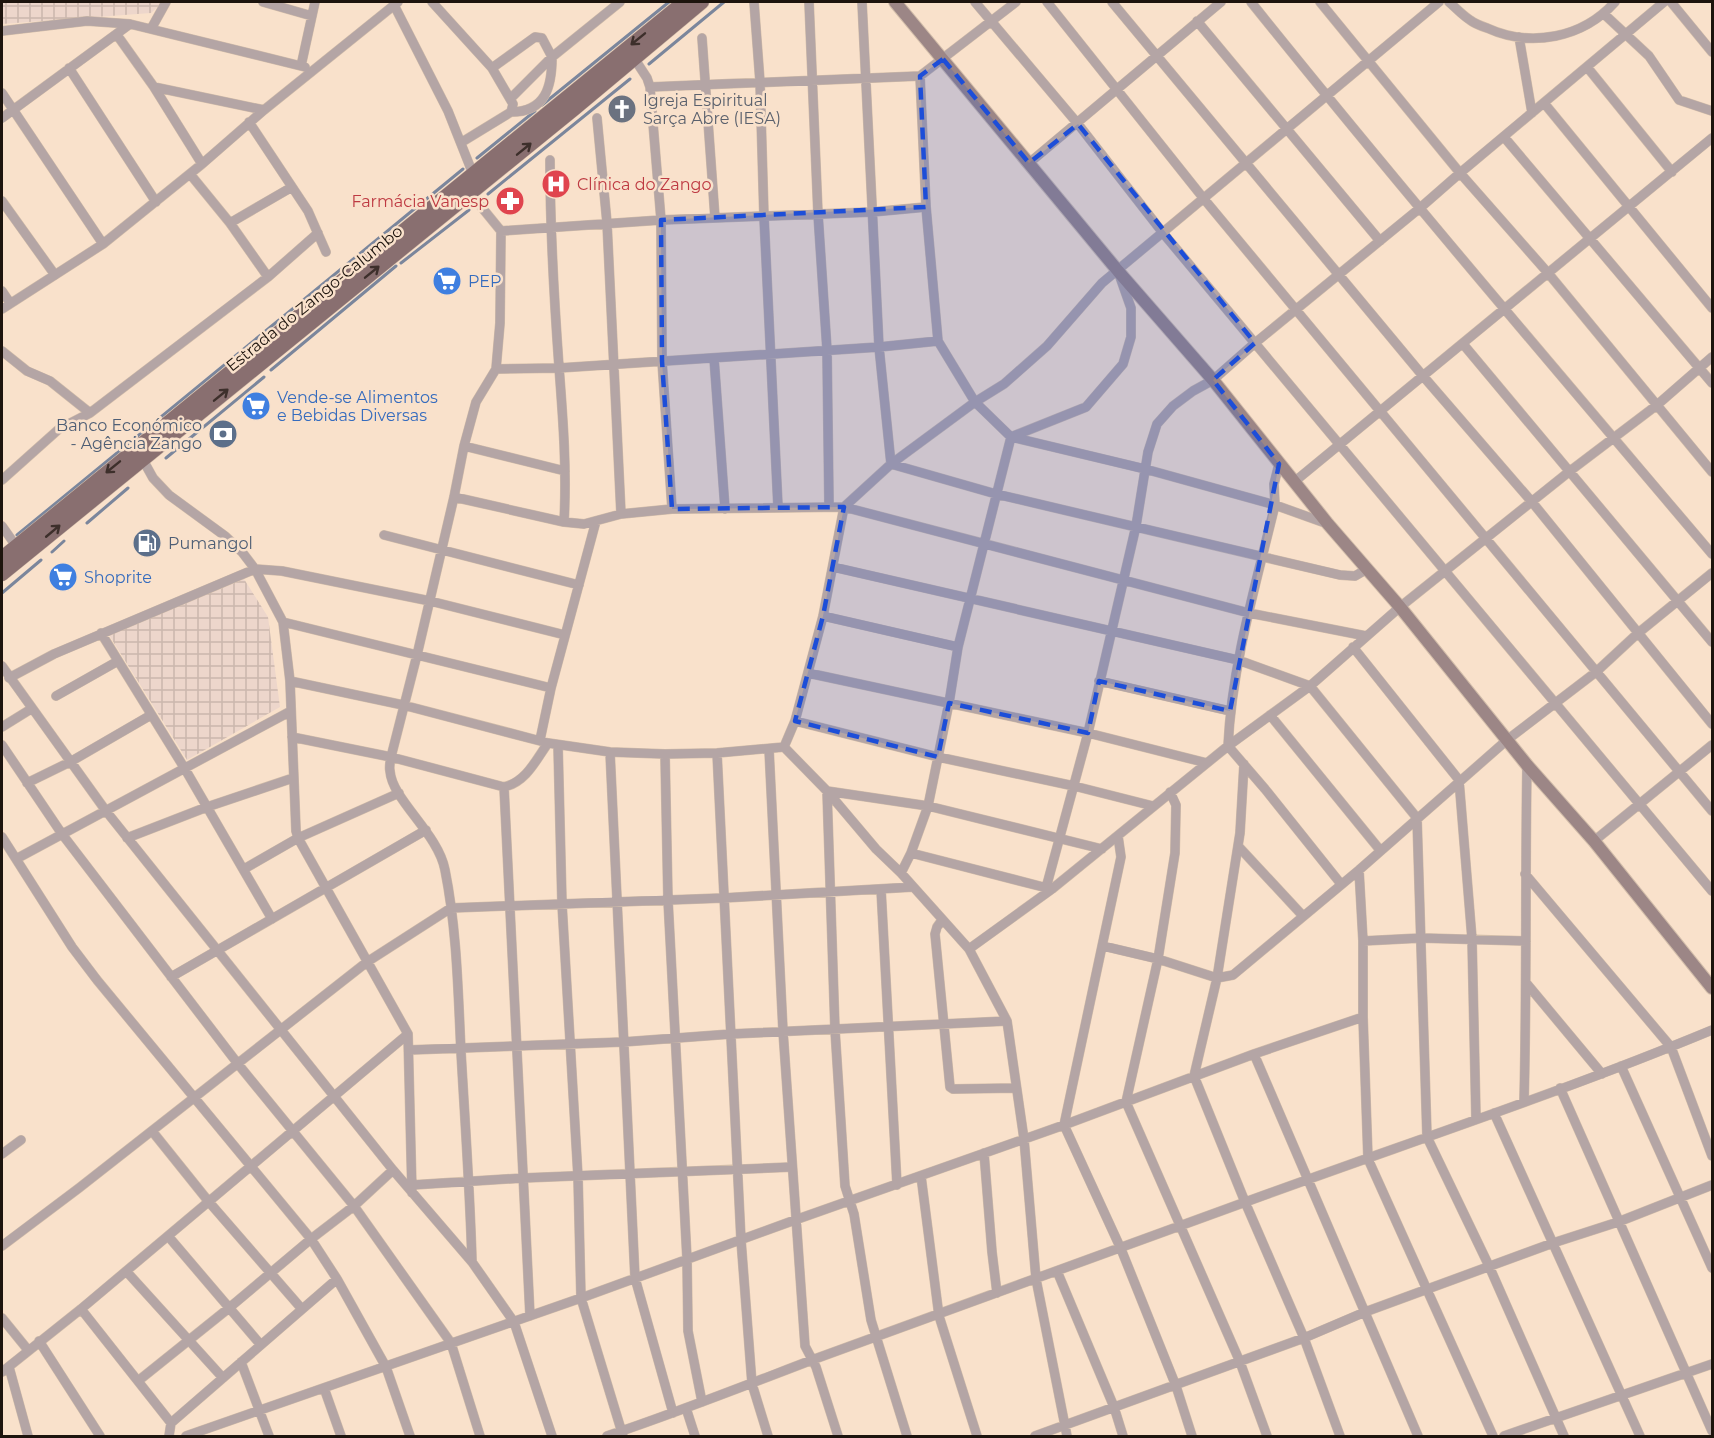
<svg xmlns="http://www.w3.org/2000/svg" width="1714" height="1438" font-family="Montserrat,sans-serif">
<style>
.industrial{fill:url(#industrial-grid)}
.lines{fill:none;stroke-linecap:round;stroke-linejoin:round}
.stream{stroke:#7b869c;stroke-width:3}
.street-casing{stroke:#d1bca9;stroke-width:10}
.secondary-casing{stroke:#d1bca9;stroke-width:14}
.primary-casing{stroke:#d1bca9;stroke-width:15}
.street{stroke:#b4a5a5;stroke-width:9}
.secondary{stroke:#9c8686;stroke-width:12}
.primary{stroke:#896f70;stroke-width:14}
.oneway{stroke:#3d2f2b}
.marked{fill:#1d4ed8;fill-opacity:0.2;stroke:#1d4ed8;stroke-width:4.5;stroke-dasharray:12 8;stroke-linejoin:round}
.labels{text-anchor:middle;stroke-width:5;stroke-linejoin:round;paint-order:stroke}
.worship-label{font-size:16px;fill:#5b616d;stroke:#f9e1cb;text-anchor:start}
.health-label{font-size:16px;fill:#be3a42;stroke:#f9e1cb;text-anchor:start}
.shop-label{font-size:16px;fill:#366cbe;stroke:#f9e1cb;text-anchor:start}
.street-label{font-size:16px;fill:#1d140d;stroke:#f9e1cb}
.service-label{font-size:16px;fill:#4e5e75;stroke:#f9e1cb;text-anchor:end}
</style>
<defs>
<pattern id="industrial-grid" width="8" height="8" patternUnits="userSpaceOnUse" patternTransform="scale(1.5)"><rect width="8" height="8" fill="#edd6cb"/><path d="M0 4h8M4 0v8" fill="none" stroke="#cbb7ad"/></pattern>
</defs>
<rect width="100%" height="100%" fill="#f9e1cb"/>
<!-- industrial -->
<path class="industrial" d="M2 2H161L160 5 151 13 2 24Z
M244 579 268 617 280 707 187 760 109 635Z"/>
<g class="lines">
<!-- stream -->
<path class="stream" d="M649 64 724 2
M542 105 669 2
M477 158 535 111
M488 194 630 79
M401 263 469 210
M271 370 396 266
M166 458 264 377
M87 523 128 488
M17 535 463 169
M52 552 64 541
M2 593 41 560"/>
<!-- street casing -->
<g class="street-casing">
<path id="street" d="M263 2 312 16
M432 2 492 68 513 104 511 112 462 142
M754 2 760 82 764 217 778 507
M809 2 818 214 827 350 829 505
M862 2 879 347 891 464 996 494 1340 575 1355 576 1367 569
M975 2 1078 124 1163 233 1712 891
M1016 2 920 76 926 207 938 341 975 402 1011 437 1145 469 1275 505 1328 524
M1047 2 1204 199 1712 811
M1112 2 1423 376 1532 502 1712 724
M1251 2C1401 189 1557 371 1712 554
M1320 2 1460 173 1548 273 1712 472
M1449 2C1456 8 1462 15 1470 20 1475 24 1481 26 1487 28 1531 48 1583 38 1615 2
M1671 2 1712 52
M394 5 448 111 473 174
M1604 14 1649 56 1679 100 1712 111
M1197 21 1380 241
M151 29 166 2
M2 31 87 21 130 24 301 66
M117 35 154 87 202 164
M1519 37 1532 113
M702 38 715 218
M634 58 647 78 650 87 661 220 662 361 672 509
M305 67 301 66 315 2
M1587 67 1672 172
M69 68 156 202
M492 68 535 37 542 38 552 57 620 2
M154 87 264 110
M650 87 920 76
M2 93 103 244
M511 98 552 57
M1544 103 1712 308
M511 112C546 112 552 86 552 57
M2 118 130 24
M597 118 607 223 621 514
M249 122 308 211 326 252
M1504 137 1712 383
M550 160C550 229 554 298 559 367 563 419 567 470 564 522
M1029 163 1221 2
M190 174 230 223 268 277 318 233
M470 193 501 231 500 323 496 369 476 402 464 446 454 497 417 655 391 757C390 762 389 767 390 771 392 800 438 833 445 870 457 930 458 991 461 1052 465 1122 470 1192 472 1262
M2 201 55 275
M230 223 292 187
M501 231 661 220 872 212 926 207
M2 291 10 303
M2 309 103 244 202 164 264 110 398 2
M1463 344 1712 642
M2 351 27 371 50 381 90 413
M714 358 725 509
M496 369 559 368 879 347 938 341
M464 446 565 471
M143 460 153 478 169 495 225 536 242 552 255 569 283 622 290 681 296 831 298 838 408 1034 412 1193
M1279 464 1274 484 1275 505C1256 584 1232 664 1228 746L1265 789 1341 884
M2 480 59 429 90 413 268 277
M1294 482 1712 138
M454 497 564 522 584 524 621 514 672 509 844 507 1249 613 1366 636
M2 526 16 546
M384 535 579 585
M833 567 1238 660 1310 686 1417 818 1427 1137 1489 1266 1564 1436
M823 616 958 647
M283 622 551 688
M101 633 185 769 272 919
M1353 647 1459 780 1472 939 1476 1119
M2 666 106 811 393 1170 472 1262 514 1322 552 1436
M808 673 1088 733 1207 763
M9 678 54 654 255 569 282 571 430 601 565 635
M290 681 403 705 548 743 610 752 665 754 717 753 784 747
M1099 681 1230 711
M56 696 118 661
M1270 715 1380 850
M795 721 938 757 1074 786 1153 806
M2 727 31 709
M292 737 391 757 504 787C526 782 536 760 548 743
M540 740 551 688 596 521
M2 745 62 834 238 1064 354 1206 451 1343 480 1436
M558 745 562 904 578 1177 581 1298 623 1436
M784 747 795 721 823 616 844 507 891 464 975 402 1004 384 1047 346 1102 283 1439 2
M784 747 827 791 876 849 901 873 969 949 1007 1021 1024 1139 1036 1279 1067 1436
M769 749 783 1031 805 1346 816 1367 838 1436
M610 752 635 1278 673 1413
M717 753 741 1240 752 1384 768 1436
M665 754 668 900 687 1259 688 1331 702 1402
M1244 764 1240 833 1217 978 1194 1076 1245 1202 1304 1338 1340 1436
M27 783 70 762 151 715
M504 787 530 1316
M1170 792 1176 805 1175 853 1158 959 1126 1102 1240 1362 1267 1436
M1118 836 1121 857 1064 1125 1121 1249 1176 1386 1192 1436
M2 837 72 947 97 980 311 1239 337 1279 386 1367 410 1436
M127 838 207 807 293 778
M1594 841 1712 745
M1238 846 1303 916
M911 853 1051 889
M16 859 291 711
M244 869 298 838 399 793
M1359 870 1363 941V1017L1368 1159 1493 1436
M901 873 911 853 928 806 949 703 958 647 1011 437 1086 407 1123 364 1131 337V308L1119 274
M1525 874 1671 1047 1712 1156
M1046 888 1088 733 1136 526 1148 452 1157 424 1173 406 1193 391 1213 380 1255 343 1420 208 1460 173 1664 2
M881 889 897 1185
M942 920 937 927 935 934 950 1087 953 1089 1016 1088
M1363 941 1421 938 1526 941
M1103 946 1158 959 1217 978 1233 975 1359 870 1507 740 1596 672 1637 634 1712 573
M969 949 1052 889 1228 746 1310 686 1400 607 1570 471 1657 405 1712 357
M171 977 426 830
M1527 984 1602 1074
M409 1050 623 1042 731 1034 1007 1021
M1254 1054 1418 1436
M1621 1066 1712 1268
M1560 1088 1712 1431
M1524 1102C1527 990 1525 878 1527 765
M1494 1113 1640 1436
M152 1131 209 1202 301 1308
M984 1153 992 1252 997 1293
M2 1154 21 1140
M921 1176 939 1316 977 1436
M412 1185 523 1178 792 1167
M168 1236 260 1344
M2 1246 79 1188 367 962 451 908 723 898 913 887
M126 1271 223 1378
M1057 1271 1114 1407 1123 1436
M81 1309 171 1423
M2 1318 28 1350
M39 1341 100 1436
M241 1362 269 1436
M9 1367 28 1436
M2 1372 81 1309 408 1034
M138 1381 229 1308 311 1239 354 1206 393 1170
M324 1388 341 1436
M686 1408 695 1436
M169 1436 171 1423 337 1279
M186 1436 581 1298 795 1220 1064 1125 1254 1054 1363 1017
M607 1436C676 1413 744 1386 812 1360 955 1308 1098 1257 1240 1204 1398 1146 1558 1094 1712 1030
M907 1436 871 1320 854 1214 845 1186 835 1030 827 791 928 806 1102 849
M1035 1436 1304 1338 1365 1312 1553 1243 1618 1222 1712 1185
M1504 1436 1712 1364"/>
</g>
<!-- secondary casing -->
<g class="secondary-casing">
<path id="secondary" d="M895 2 1118 271 1213 380 1328 524 1400 607 1527 765 1594 841 1712 988"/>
</g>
<!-- primary casing -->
<g class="primary-casing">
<path id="primary" d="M2 558 684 2
M2 574 574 109 702 2"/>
</g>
<!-- street -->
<use href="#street" class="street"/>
<!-- secondary -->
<use href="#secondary" class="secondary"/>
<!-- primary -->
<use href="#primary" class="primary"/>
</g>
<!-- one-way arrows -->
<defs><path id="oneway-shaft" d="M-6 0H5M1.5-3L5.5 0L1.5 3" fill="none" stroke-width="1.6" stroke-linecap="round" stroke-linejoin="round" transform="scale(1.5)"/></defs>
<g class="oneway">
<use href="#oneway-shaft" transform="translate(638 39) rotate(141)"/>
<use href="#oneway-shaft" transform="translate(524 149) rotate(-39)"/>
<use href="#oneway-shaft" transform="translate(372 272) rotate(-39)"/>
<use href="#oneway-shaft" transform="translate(221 395) rotate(-39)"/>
<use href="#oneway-shaft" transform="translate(113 467) rotate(141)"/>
<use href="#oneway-shaft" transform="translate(53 531) rotate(-40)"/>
</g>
<!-- marked area -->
<path class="marked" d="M943 59 1029 163 1078 124 1255 343 1213 380 1279 464 1230 711 1099 681 1088 733 949 703 938 757 795 721 823 616 844 507 672 509 662 361 661 220 926 207 920 76Z"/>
<!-- icons -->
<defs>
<g id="church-disc" transform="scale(1.5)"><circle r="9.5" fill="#6b7280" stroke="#f9e1cb"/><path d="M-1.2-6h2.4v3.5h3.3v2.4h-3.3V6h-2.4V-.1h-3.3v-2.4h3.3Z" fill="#fff"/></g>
<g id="hospital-disc" transform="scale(1.5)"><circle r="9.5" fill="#e0444e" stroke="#f9e1cb"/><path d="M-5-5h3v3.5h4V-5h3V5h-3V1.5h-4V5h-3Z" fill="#fff"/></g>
<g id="pharmacy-disc" transform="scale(1.5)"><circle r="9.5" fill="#e0444e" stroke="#f9e1cb"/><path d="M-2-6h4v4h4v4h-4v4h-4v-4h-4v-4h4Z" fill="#fff"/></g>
<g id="supermarket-disc" transform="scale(1.5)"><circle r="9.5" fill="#3f7fe0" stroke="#f9e1cb"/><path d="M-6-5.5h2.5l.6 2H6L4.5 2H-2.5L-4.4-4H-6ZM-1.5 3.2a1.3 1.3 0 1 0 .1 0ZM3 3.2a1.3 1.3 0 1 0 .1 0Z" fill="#fff"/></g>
<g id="bank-disc" transform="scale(1.5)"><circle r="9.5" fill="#5c6f8a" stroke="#f9e1cb"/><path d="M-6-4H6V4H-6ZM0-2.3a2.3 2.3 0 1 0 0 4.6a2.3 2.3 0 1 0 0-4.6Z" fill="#fff"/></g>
<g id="fuel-disc" transform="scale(1.5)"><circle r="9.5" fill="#5c6f8a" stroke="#f9e1cb"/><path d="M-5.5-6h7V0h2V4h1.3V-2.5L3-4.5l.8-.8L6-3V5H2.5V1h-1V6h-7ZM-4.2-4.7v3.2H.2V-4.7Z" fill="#fff"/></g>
</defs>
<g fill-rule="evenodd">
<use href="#church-disc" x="622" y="109"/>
<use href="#hospital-disc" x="556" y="184"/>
<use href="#pharmacy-disc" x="510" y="201"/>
<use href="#supermarket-disc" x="447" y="281"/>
<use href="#supermarket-disc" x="256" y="406"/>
<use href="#bank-disc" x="223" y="434"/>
<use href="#fuel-disc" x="147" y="543"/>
<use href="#supermarket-disc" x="63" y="577"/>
</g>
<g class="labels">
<!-- worship labels -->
<g class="worship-label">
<text x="643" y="106">Igreja Espiritual<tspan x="643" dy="18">Sarça Abre (IESA)</tspan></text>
</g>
<!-- health labels -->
<g class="health-label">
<text x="577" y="190">Clínica do Zango</text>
<text x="489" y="207" text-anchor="end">Farmácia Vanesp</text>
</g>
<!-- shop labels -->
<g class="shop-label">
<text x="468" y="287">PEP</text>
<text x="277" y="403">Vende-se Alimentos<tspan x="277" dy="18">e Bebidas Diversas</tspan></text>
<text x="84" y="583">Shoprite</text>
</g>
<!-- street labels -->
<g class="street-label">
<text transform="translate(314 298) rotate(-39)" y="6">Estrada do Zango-Calumbo</text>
</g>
<!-- service labels -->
<g class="service-label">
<text x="202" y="431">Banco Económico<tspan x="202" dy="18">- Agência Zango</tspan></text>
<text x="168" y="549" text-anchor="start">Pumangol</text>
</g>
</g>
<!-- border -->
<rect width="1714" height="1438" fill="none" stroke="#1d140d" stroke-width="6"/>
</svg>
